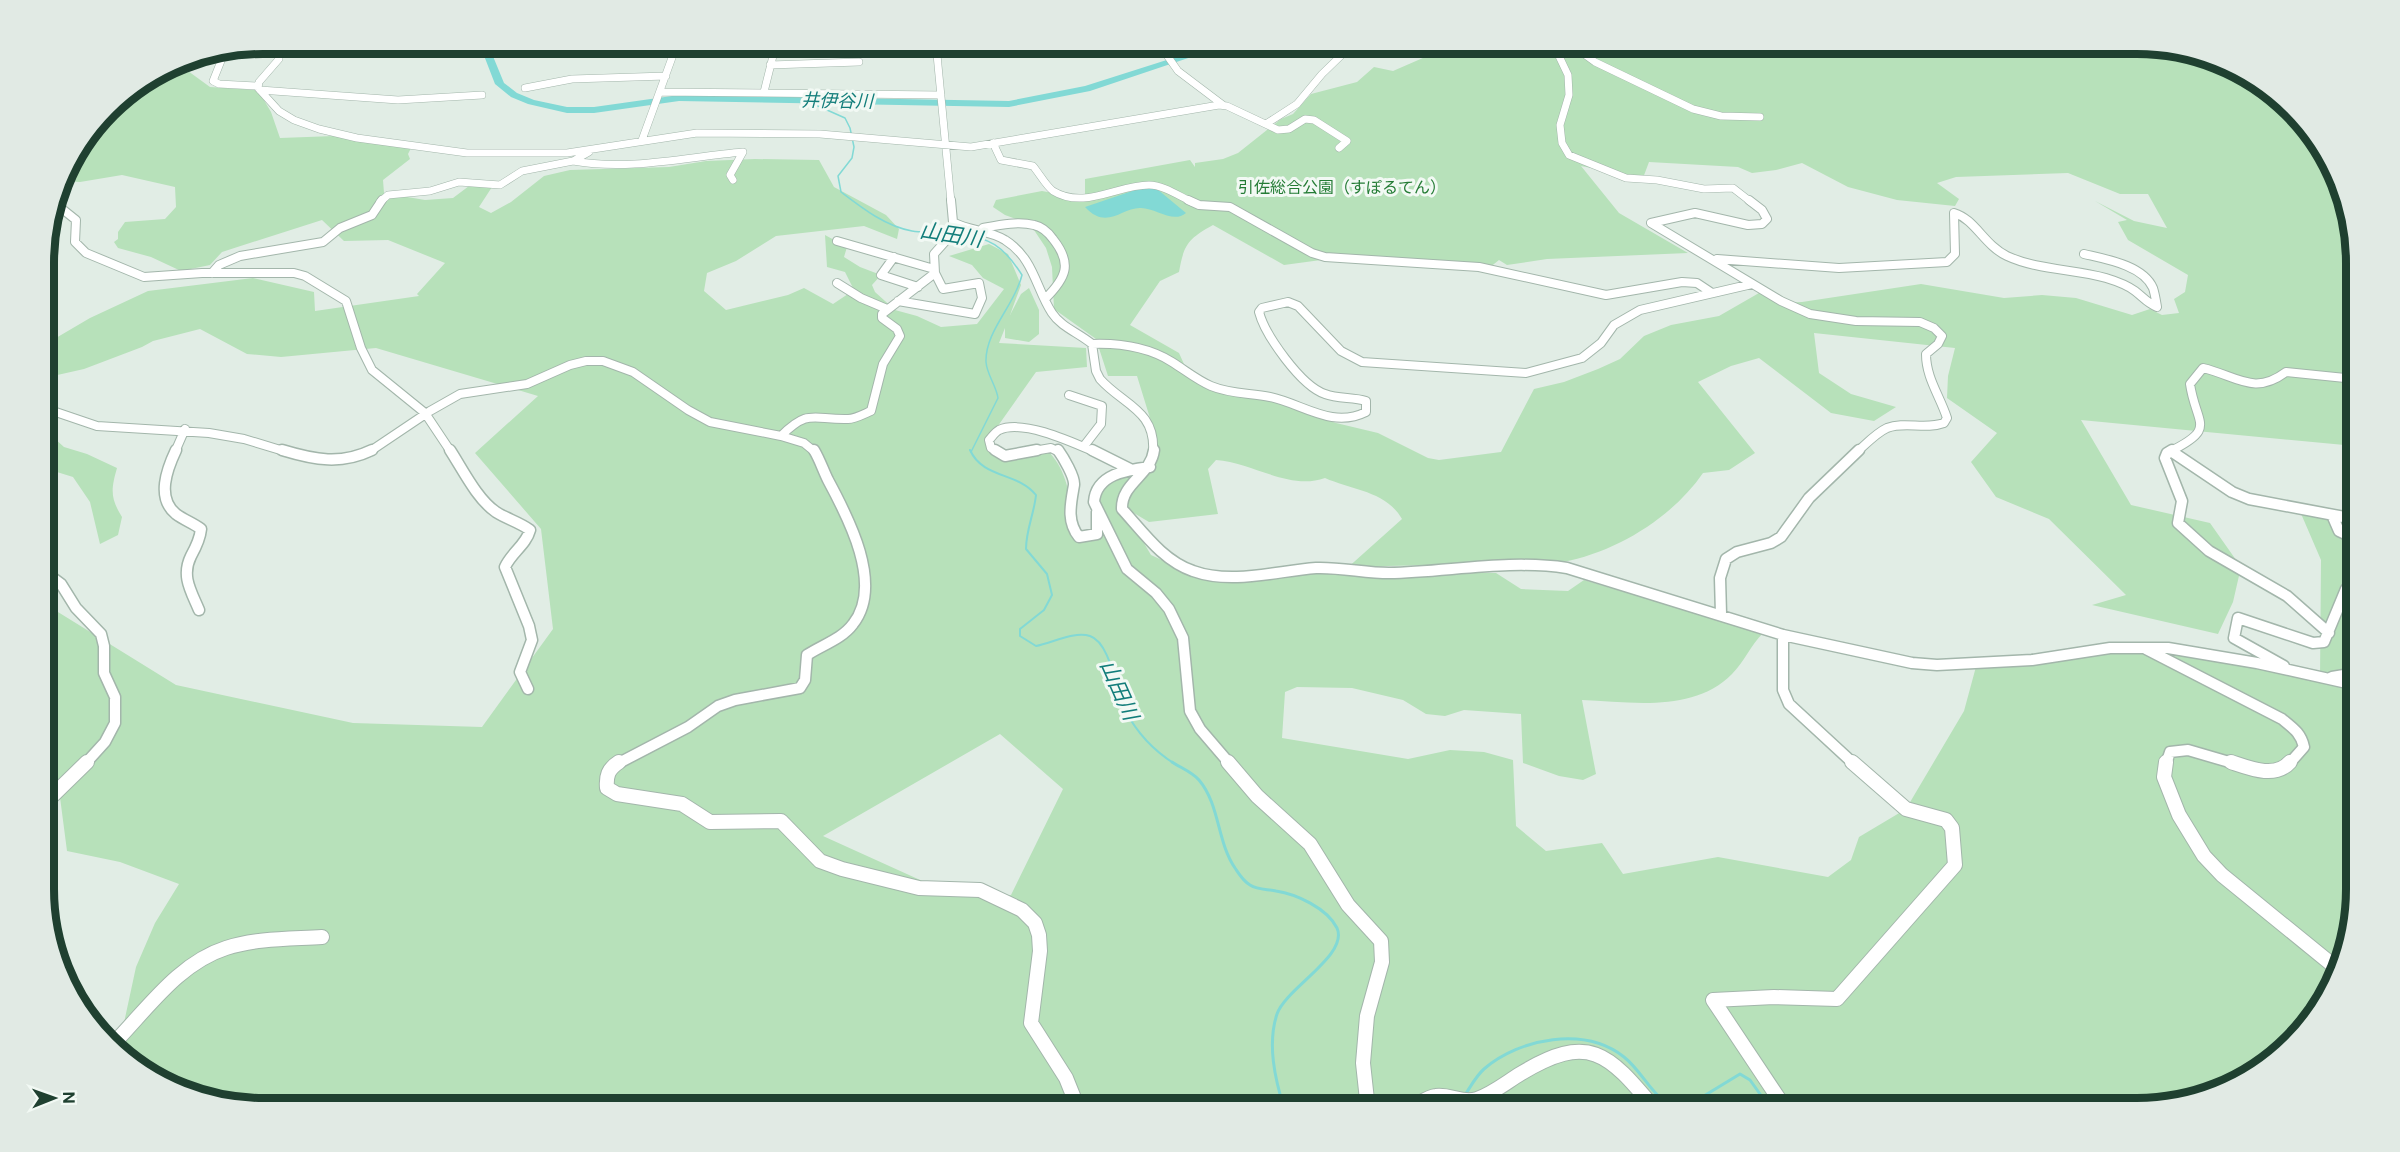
<svg xmlns="http://www.w3.org/2000/svg" width="2400" height="1152" font-family="'Public Sans','Noto Sans JP',sans-serif">
<style>
.green{fill:#b7e1ba;fill-rule:evenodd}
.water{fill:#82d9d5}
.lines{fill:none;stroke-linecap:round;stroke-linejoin:round}
.stream-far2{stroke:#82d9d5;stroke-width:1.5}
.stream-far1{stroke:#82d9d5;stroke-width:2}
.stream{stroke:#82d9d5;stroke-width:3}
.river{fill:#82d9d5;fill-rule:evenodd}
.minor-far3-casing{stroke:#a3b6ab;stroke-width:8}
.minor-far2-casing{stroke:#a3b6ab;stroke-width:10}
.minor-far1-casing{stroke:#a3b6ab;stroke-width:13}
.minor-casing{stroke:#a3b6ab;stroke-width:16}
.minor-far3{stroke:#fff;stroke-width:7}
.minor-far2{stroke:#fff;stroke-width:8}
.minor-far1{stroke:#fff;stroke-width:10}
.minor{stroke:#fff;stroke-width:14}
.labels{text-anchor:middle;stroke-width:6;stroke-linejoin:round;paint-order:stroke}
.far-park-label{font-size:16px;fill:#247c35;stroke:#f2f9f4}
.far-water-label{font-size:18px;font-style:italic;fill:#127d7a;stroke:#f2f9f4}
.water-label{font-size:21px;font-style:italic;fill:#127d7a;stroke:#f2f9f4}
.rim{fill:none;stroke:#1f4030;stroke-width:8}
</style>
<rect width="100%" height="100%" fill="#e1ede5"/>
<!-- green -->
<path class="green" d="M1455 44H2137L2221 60 2311 130 2355 235V446L2081 420 2131 505 2210 523 2241 567 2233 602 2218 634 2092 605 2126 595 2049 519 1996 497 1971 462 1997 433 1947 398 1948 376 1955 348 1814 333 1819 373 1851 394 1896 407 1874 421 1831 413 1759 358 1731 366 1698 382 1755 453 1729 470 1703 473C1672 518 1616 552 1563 562L1388 566 1345 570 1402 519C1386 491 1352 490 1325 478 1289 491 1252 462 1216 460L1208 469 1218 514 1149 522 1122 506 1151 555 1201 578 1372 572 1496 573 1521 589 1568 591 1584 580 1763 633C1751 645 1744 662 1732 674 1694 713 1631 702 1582 700L1596 774 1583 780 1559 776 1523 763 1521 714 1464 710 1445 716 1426 714 1403 700 1352 688 1297 687 1285 692 1282 738 1408 759 1450 750 1484 752 1513 760 1516 826 1546 851 1602 843 1623 874 1718 857 1828 877 1851 860 1859 837 1906 809 1964 711 1977 663 2134 648 2320 678 2321 560 2299 509 2355 512 2356 890 2340 973 2311 1023 2259 1071 2208 1097 2151 1108H263L179 1092 119 1046 136 967 155 923 179 884 120 862 67 851 58 782 45 781V604L176 685 353 723 482 727 553 629 541 529 475 453 538 396 376 348 281 357 247 354 200 329 153 341 142 347 84 369 44 378V345L90 318 148 291 253 278 314 292 315 311 419 296 417 294 445 263 388 240 344 241 322 220 222 252 210 265 181 271 151 257 118 248 114 242 118 239V232L125 222 165 219 176 207 175 187 122 175 80 182 62 181 66 166 118 98 171 65 188 71 210 87 258 90 271 112 280 138 334 136 411 148 408 154 410 159 383 180 384 193 425 200 453 198 473 183 492 187 479 207 491 213 511 202 544 176 570 170 669 167 706 161 755 159 819 160 834 187 886 215 899 229 897 239 864 226 776 236 736 261 707 273 704 291 726 310 788 295 804 288 833 304 854 290 845 272 827 267 825 235 847 247 844 257 860 267 881 275 872 285 875 292 895 310 917 316 941 327 977 324 1004 289 983 278 972 265 949 256 989 244 1008 254 1021 285 1010 315 1021 294 1029 288 1039 310V334L1029 342 1005 338V328L999 343 1086 348 1087 367 1036 372 988 440 1002 460 1048 451C1071 474 1071 509 1076 540L1098 538C1098 527 1094 498 1100 490 1109 479 1141 473 1154 468L1158 444 1137 376H1108L1096 339 1054 309 1052 267 1046 248 1030 224 1005 215 993 207 996 200 1042 191 1085 199V179L1190 160 1195 167V163L1223 159 1238 153 1281 119 1293 114 1311 94 1357 82 1374 67 1393 71ZM1649 162 1738 167 1752 173 1776 170 1802 163 1848 187 1897 200 1955 206 1959 199 1937 183 1956 177 2068 173 2120 194H2148L2167 228 2134 221 2095 201 2127 220 2118 222 2128 240 2188 275 2185 292 2174 299 2179 313 2162 315 2150 309 2132 315 2076 298 2042 295 2004 298 1921 284 1802 302 1777 303 1759 293 1719 316 1671 325 1644 336 1620 359 1598 369 1564 382 1534 389 1501 452 1439 460 1428 458 1378 433 1336 423 1271 401 1222 390 1188 373 1179 353 1130 325 1160 281 1179 272C1184 244 1188 239 1213 225L1284 265 1321 260 1489 268 1499 260 1507 265 1547 259 1688 253 1619 213 1581 166 1643 178ZM1000 734 1063 789 1011 895 951 894 823 836Z
M44 429 64 447 87 454 117 468C111 489 110 498 122 517L118 535 100 544 90 502 73 477 44 468Z"/>
<!-- water -->
<path class="water" d="M1144 187 1157 189 1186 213C1173 224 1156 208 1141 208 1122 207 1107 231 1085 207Z"/>
<g class="lines">
<!-- stream-far2 -->
<path class="stream-far2" d="M809 102 845 118 850 128 854 147 852 158 838 176 841 192C862 208 885 226 912 231 924 233 937 231 950 232
M956 233C990 238 1003 245 1022 275 1015 305 985 331 986 362 987 375 996 385 998 398L971 452"/>
<!-- stream-far1 -->
<path class="stream-far1" d="M970 450C983 479 1018 472 1036 495 1034 514 1026 530 1026 549L1047 574 1052 595 1044 610 1020 629V636L1036 646C1052 643 1074 631 1090 636 1111 643 1116 692 1125 710 1136 731 1154 751 1175 764"/>
<!-- stream -->
<path class="stream" d="M1172 762C1181 768 1192 772 1199 780 1220 805 1217 842 1235 868 1239 874 1243 881 1250 885 1258 890 1267 889 1276 891 1296 894 1327 908 1337 928 1349 955 1286 988 1277 1014 1267 1044 1275 1079 1284 1108
M1465 1095C1471 1086 1476 1076 1484 1069 1520 1038 1585 1026 1624 1057 1644 1073 1652 1098 1676 1108
M1684 1108 1740 1074 1750 1080 1770 1108"/>
<!-- river -->
<path class="river" d="M467 44H478L490 49 504 83 517 93 534 100 567 107H594L679 95 1009 101 1085 86 1217 44H1230L1090 91 1009 107 679 101 594 113H567L528 104 511 97 495 84 483 53Z"/>
<!-- minor-far3 casing -->
<g class="minor-far3-casing">
<path id="minor-far3" d="M277 44 279 59 259 82 258 88 279 111 294 120 319 129 357 138 467 153H567L697 133 820 134 971 147 1219 105 1227 106 1278 130 1289 129 1305 119 1314 120 1347 141 1339 148
M936 44 951 202
M1159 44 1178 71 1223 105
M1561 44 1558 54 1568 75 1569 95 1560 125 1562 143 1569 155 1626 178 1657 180 1704 189 1733 188 1751 202
M1578 44 1584 54 1595 62 1693 109 1721 116 1760 117
M225 51 213 81 219 84 258 86
M770 65 859 62
M525 88 572 79 666 76
M260 90 398 100 482 95
M660 92 941 95
M764 92 776 44
M1266 124 1297 104 1322 74 1353 44
M642 140 677 44
M993 143 1001 160 1033 166C1039 173 1046 186 1053 191 1084 210 1117 185 1149 185 1163 185 1179 196 1192 202
M573 161C630 171 686 157 743 152L730 175 733 180
M380 202 388 195 430 191 459 182 500 185 522 171 573 161 589 152"/>
</g>
<!-- minor-far2 casing -->
<g class="minor-far2-casing">
<path id="minor-far2" d="M951 200 953 222C969 231 990 230 1005 240 1034 258 1036 289 1052 313 1061 327 1079 333 1092 344L1096 371 1100 379C1123 405 1156 410 1153 452
M1188 200 1199 205 1230 207 1312 253 1325 257 1479 267 1606 295 1682 282 1697 283 1712 293
M1749 200 1762 210 1767 219 1762 224 1748 225 1695 213 1651 223 1781 301 1810 314 1856 321 1920 322 1934 328 1942 336 1938 344 1926 354C1926 378 1940 396 1947 418L1944 423C1925 430 1905 421 1887 428 1876 433 1866 444 1857 452
M56 204 76 220 75 242 86 253 144 277 202 273H294L305 276 346 301 361 348 372 370 425 413 451 452
M983 228C999 225 1018 221 1034 225 1043 227 1048 232 1053 239 1073 264 1066 278 1045 299
M837 241 934 269
M894 257 881 275 918 287
M1717 259 1839 268 1947 262 1955 254 1954 213C1975 219 1984 245 2007 256 2037 270 2074 269 2106 278 2116 281 2127 285 2135 291 2144 298 2147 303 2157 307 2156 301 2155 294 2153 288 2143 265 2105 259 2084 254
M212 273 219 265 240 256 323 242 340 228 372 215 382 200
M837 283 861 298 887 309
M898 301 975 314 982 298 979 283 943 289 935 273
M1092 344C1120 343 1148 347 1172 362 1185 370 1197 380 1211 386 1230 394 1250 393 1270 397 1303 404 1332 429 1366 412V401C1353 397 1338 399 1325 394 1301 386 1265 335 1259 312L1262 308 1288 302 1298 306 1341 351 1362 362 1526 373 1582 358 1601 343 1614 325 1640 310 1752 284
M1069 395 1102 406 1101 424 1084 446
M44 408 97 426 209 433 244 439 287 452
M781 436 804 443 815 452
M175 452 185 429
M369 452 430 411 460 394 527 384 570 365 586 361H603L633 372 688 410 710 422 781 436C809 408 813 420 848 419 855 419 864 414 871 411L883 364 900 336 897 329 882 318V314L935 273 934 254 959 226
M998 452 991 448 989 440C992 437 995 432 999 430 1023 419 1072 442 1095 452
M1028 452 1051 448 1059 452
M2169 452C2218 428 2196 425 2190 384L2203 368C2237 376 2254 396 2286 372L2355 379"/>
</g>
<!-- minor-far1 casing -->
<g class="minor-far1-casing">
<path id="minor-far1" d="M176 450C167 469 156 498 176 514 184 520 193 523 201 529 200 539 196 547 191 556 181 576 191 591 199 610
M282 450C315 460 341 465 372 450
M450 450C463 470 477 499 496 512 507 519 519 522 530 530 526 545 511 553 505 567L529 626 532 640 520 672 528 689
M995 450 1005 456 1037 450
M1058 450C1063 457 1075 477 1074 485 1071 503 1066 521 1079 537L1097 534V512
M1092 450 1132 470
M1154 450C1151 475 1121 483 1122 509 1143 532 1163 561 1193 571 1232 585 1276 571 1316 568 1340 567 1365 573 1389 573 1448 572 1508 559 1567 568L1783 635 1912 663 1937 665 2032 660 2110 648H2168L2257 663 2356 685
M2172 450 2167 453 2165 458 2182 501 2178 523 2209 551 2287 596 2329 633
M2171 451 2232 492 2249 499 2355 519
M1150 467C1127 470 1096 474 1094 502L1127 569 1156 593 1169 609 1183 638 1190 711 1200 729 1230 764
M2332 515 2339 531 2356 539
M45 572 61 584 76 608 101 634 104 646V673L115 697V723L105 742 85 764
M1721 614 1720 578 1726 559 1737 552 1771 543 1781 537 1809 498 1859 450
M1783 635V690L1789 704 1854 764
M2146 649 2282 719C2293 728 2301 733 2304 747L2289 764
M2284 666 2234 638 2238 618 2313 643 2324 642 2346 589 2356 584
M2332 677 2356 673
M617 764 688 727 718 706 735 700 800 688 805 680 807 655C822 645 842 639 853 624 884 585 848 517 828 480 823 470 820 460 814 450
M2166 764 2170 752 2188 750 2236 764"/>
</g>
<!-- minor casing -->
<g class="minor-casing">
<path id="minor" d="M619 762C608 769 606 776 607 788L617 794 682 804 710 822 781 821 820 861 842 869 919 888 980 890 1022 910 1035 923 1039 935 1040 951 1031 1023 1066 1078 1074 1098 1075 1108
M1228 762 1257 796 1310 844 1348 905 1381 941 1382 962 1367 1016 1363 1063 1367 1100 1372 1108
M2166 762 2164 777 2179 815 2204 856 2222 875 2340 971
M2231 762C2249 768 2275 779 2290 762
M45 803 87 762
M115 1042C148 1008 179 963 226 948 257 938 290 939 322 937
M1411 1108C1419 1104 1427 1097 1436 1096 1450 1094 1463 1104 1477 1099 1492 1094 1507 1082 1520 1074 1589 1032 1608 1053 1654 1108
M1785 1108 1713 1000 1774 997 1837 999 1955 865 1952 828 1946 820 1906 809 1852 762"/>
</g>
<!-- minor-far3 -->
<use href="#minor-far3" class="minor-far3"/>
<!-- minor-far2 -->
<use href="#minor-far2" class="minor-far2"/>
<!-- minor-far1 -->
<use href="#minor-far1" class="minor-far1"/>
<!-- minor -->
<use href="#minor" class="minor"/>
</g>
<g class="labels">
<!-- far-park labels -->
<g class="far-park-label">
<text x="1342" y="193">引佐総合公園（すぽるてん）</text>
</g>
<!-- far-water labels -->
<g class="far-water-label">
<text transform="translate(837 101) rotate(1)" y="6">井伊谷川</text>
</g>
<!-- water labels -->
<g class="water-label">
<text transform="translate(951 235) rotate(9)" y="7">山田川</text>
<text transform="translate(1119 690) rotate(66)" y="7">山田川</text>
</g>
</g>
<!-- crop -->
<path d="M0 0H2400V1152H0ZM263 54H2137A209 209 0 0 1 2346 263V889A209 209 0 0 1 2137 1098H263A209 209 0 0 1 54 889V263A209 209 0 0 1 263 54Z" fill="#e1eae4" fill-rule="evenodd"/>
<path class="rim" d="M263 54H2137A209 209 0 0 1 2346 263V889A209 209 0 0 1 2137 1098H263A209 209 0 0 1 54 889V263A209 209 0 0 1 263 54Z"/>
<!-- north arrow -->
<g transform="translate(54 1098) rotate(89)" stroke="#f2f9f4" stroke-width="4.5" paint-order="stroke">
<path d="M0-4.5L10 22L0 15L-10 22Z" fill="#1f4030"/>
<text y="-9" font-size="16" font-weight="bold" text-anchor="middle" fill="#1f4030">N</text>
</g>
</svg>
